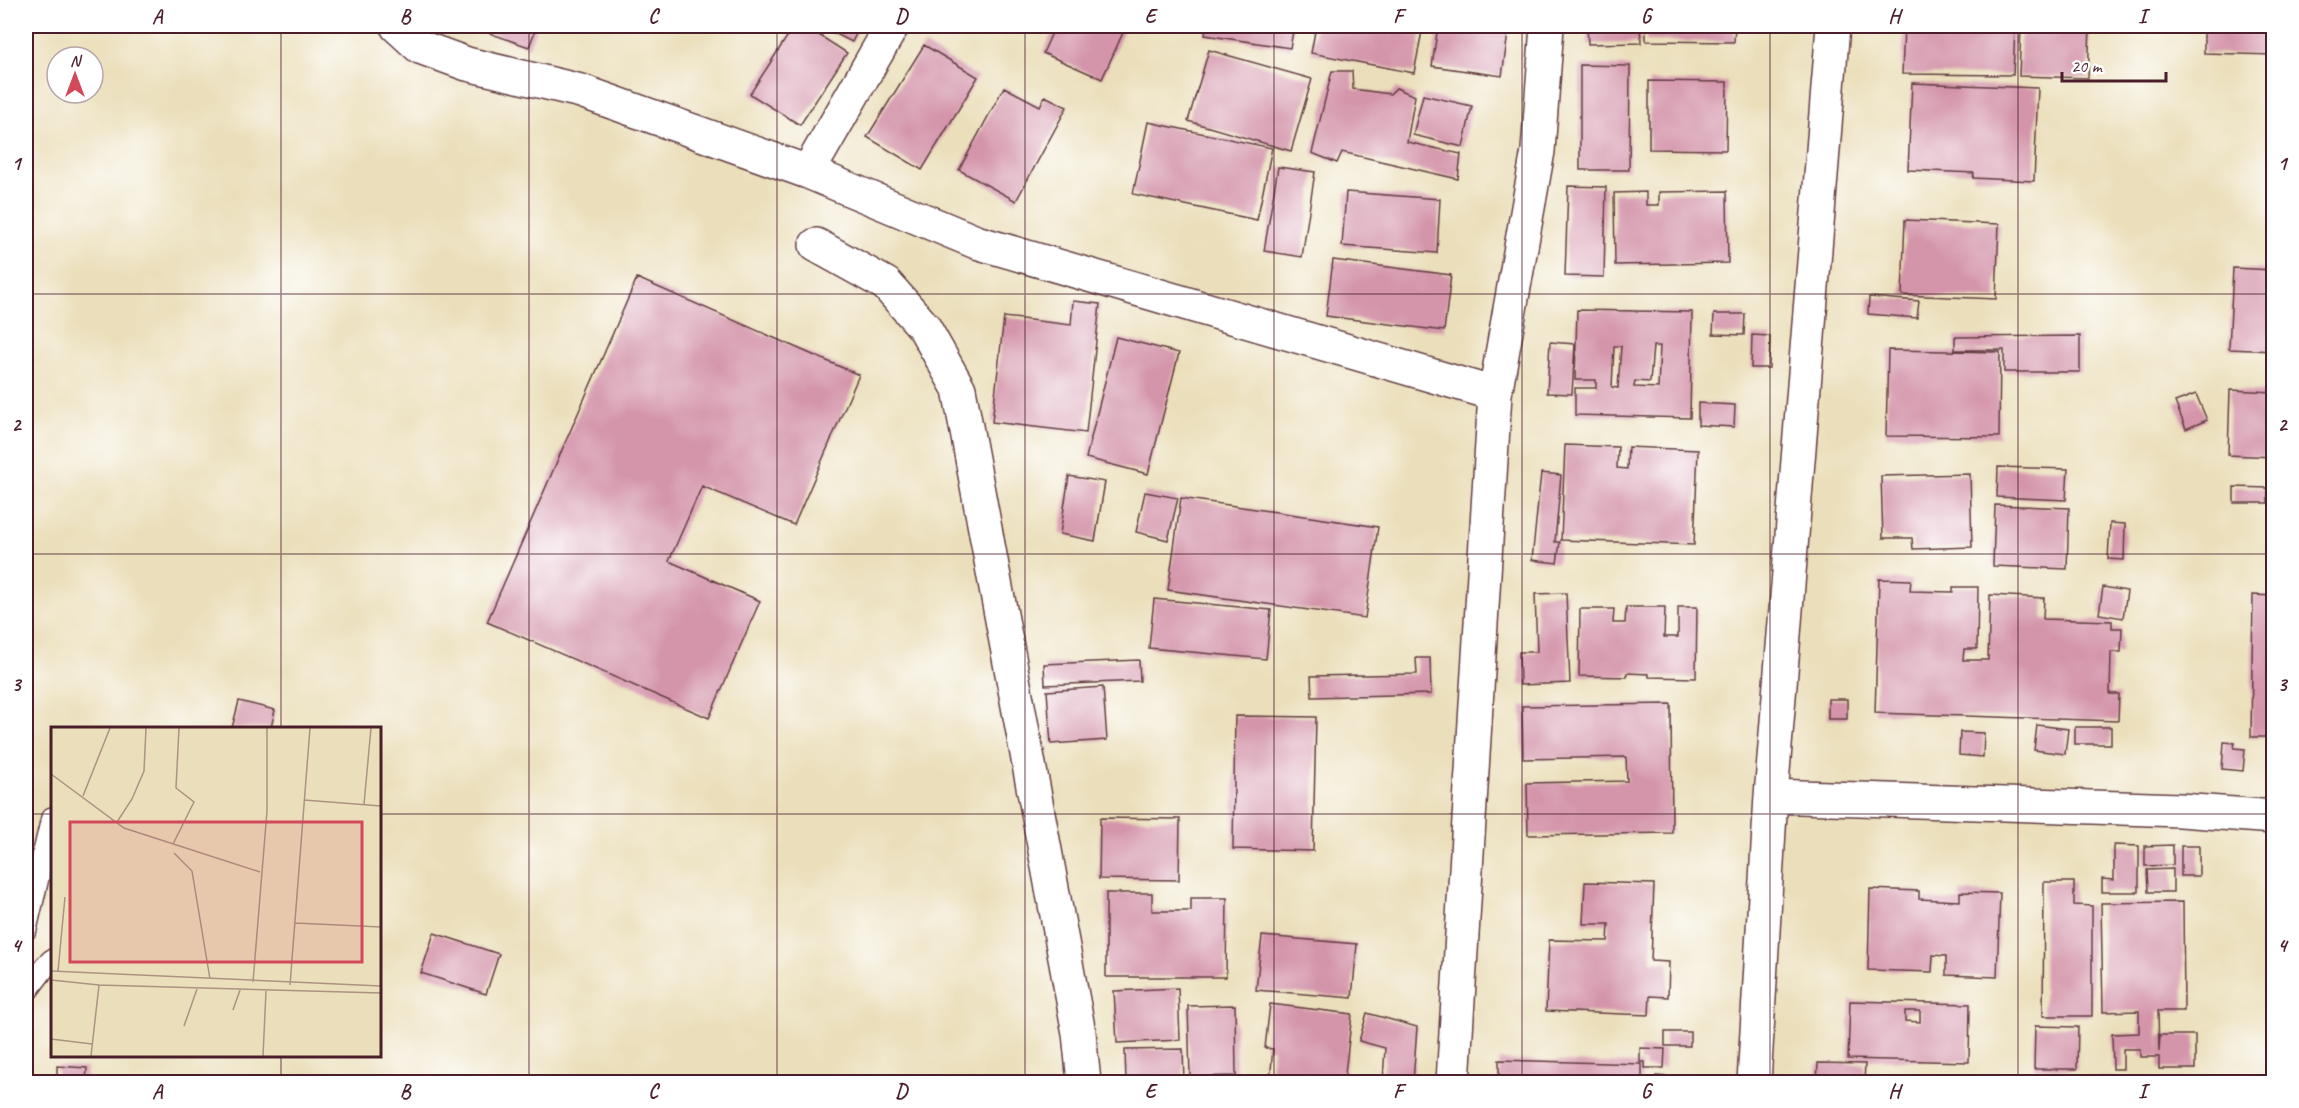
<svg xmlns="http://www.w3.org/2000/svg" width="2299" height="1108" font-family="Caveat,sans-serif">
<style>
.building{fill:#d495aa;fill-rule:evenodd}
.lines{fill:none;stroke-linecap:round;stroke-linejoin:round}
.lane-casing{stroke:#623c41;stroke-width:24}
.street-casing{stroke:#623c41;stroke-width:36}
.lane{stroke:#fff;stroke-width:21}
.street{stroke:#fff;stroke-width:33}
.grid{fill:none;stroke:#4a1f2b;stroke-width:1.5;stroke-opacity:0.55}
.inset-road{fill:none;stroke:#ab9281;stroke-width:1.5}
.view{fill:#d1495b;fill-opacity:0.15;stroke:#d1495b;stroke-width:3}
.inset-edge{fill:none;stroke:#4a1f2b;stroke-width:3}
.neatline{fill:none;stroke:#4a1f2b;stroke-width:2}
.grid-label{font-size:20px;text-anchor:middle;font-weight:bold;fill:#4a1f2b}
</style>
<rect width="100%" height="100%" fill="#fff"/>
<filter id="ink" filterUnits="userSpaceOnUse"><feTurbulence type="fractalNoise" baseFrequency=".0167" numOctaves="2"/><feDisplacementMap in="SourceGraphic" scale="12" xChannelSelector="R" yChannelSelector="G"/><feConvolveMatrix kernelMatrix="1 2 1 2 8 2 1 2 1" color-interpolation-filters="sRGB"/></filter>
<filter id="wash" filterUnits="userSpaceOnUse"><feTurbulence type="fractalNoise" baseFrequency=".008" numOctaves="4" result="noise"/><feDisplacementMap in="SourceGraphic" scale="24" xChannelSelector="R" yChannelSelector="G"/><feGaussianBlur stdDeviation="1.35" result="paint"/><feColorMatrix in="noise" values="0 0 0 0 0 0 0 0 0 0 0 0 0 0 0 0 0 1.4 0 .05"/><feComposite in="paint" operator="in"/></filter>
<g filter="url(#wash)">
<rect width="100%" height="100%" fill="#ebdfbb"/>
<g id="blocks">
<!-- building -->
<path class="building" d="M469 26H537L529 47Z
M794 26H805L847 53 800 125 750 94Z
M820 26H860L852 42Z
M1055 26H1126L1102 79 1043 53Z
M1206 26H1294L1290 48 1205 35Z
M1316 26H1423L1414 73 1311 53Z
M1438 26H1509L1502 76 1432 66Z
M1587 26H1640L1641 43 1588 44Z
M1646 26H1735L1734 42 1646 41Z
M1904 26H2015L2013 75 1902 74Z
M2021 26H2090L2088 78 2019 76Z
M2204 26H2274V55L2204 53Z
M924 45 978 77 922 170 867 137Z
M1209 50 1312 79 1291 151 1188 121Z
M1580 65 1630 66 1629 170H1580Z
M1332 71H1352L1353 89 1390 94 1396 88 1415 96 1407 142 1461 154 1458 179 1342 152 1337 163 1312 153Z
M1649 81 1727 82 1726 150 1649 149Z
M1912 83 2038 88 2034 181 1973 178 1974 173 1908 170Z
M1004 87 1040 106 1045 96 1067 107 1016 201 959 170Z
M1423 95 1472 106 1463 147 1413 135Z
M1148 122 1272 148 1257 220 1133 194Z
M1278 167 1315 172 1302 257 1264 251Z
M1568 186 1606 187 1604 277 1565 276Z
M1727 191 1728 263 1615 265 1614 193 1646 192V205H1659V192Z
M1346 192 1440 199 1437 253 1342 246Z
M1905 220 1999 224 1996 299 1902 295Z
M1333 260 1451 275 1444 331 1326 316Z
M2233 268 2274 270V351L2229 349Z
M637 278 859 375 794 525 702 486 669 561 760 601 709 718 487 622Z
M1869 297 1919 301 1917 318 1868 314Z
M1073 301 1100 304 1086 433 992 422 1004 317 1071 325Z
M1577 310 1692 312 1690 418 1575 415V388H1596V380H1575ZM1614 346H1621L1618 388 1612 387ZM1653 346H1660L1658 388 1634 387 1635 381 1650 382Z
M1714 314H1745L1744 335 1713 334Z
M1752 335 1770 336 1769 368H1751Z
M2080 336V372H2004V350H1955V337Z
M1116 337 1179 353 1148 474 1086 458Z
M1550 342 1575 344 1572 394 1547 393Z
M1888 350 2000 352 1999 437 1886 436Z
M2230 390 2274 392V457L2228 455Z
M2196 394 2207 420 2186 429 2175 402Z
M1698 403 1735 405 1734 427 1698 425Z
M1565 445 1618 447 1617 468 1627 469 1628 447 1698 450 1694 545 1561 540Z
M1998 467 2068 469 2066 500 1997 497Z
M1541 473 1561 475 1555 542H1560L1557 563 1532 560Z
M1970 474 1972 547 1913 549 1912 538H1883L1881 476Z
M1069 476 1105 482 1095 541 1060 534Z
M2234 487 2268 488V503H2234Z
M1145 492 1178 498 1168 540 1136 532Z
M1181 498 1378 527 1365 618 1168 590Z
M1995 505 2069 508 2067 569 1993 566Z
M2110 523 2125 524 2124 560 2108 559Z
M1879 579 1911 580 1910 591 1953 592V587H1978L1977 649H1964L1963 660H1988L1990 595 2044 598 2043 619 2112 621V628H2122L2121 652H2111L2110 694H2119L2118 721 1875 713Z
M2103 587 2127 591 2123 618 2099 614Z
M1566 593 1570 683 1520 685 1519 652H1537L1535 594Z
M2253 595 2274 596V737H2251Z
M1154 599 1271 610 1266 659 1149 648Z
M1626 607H1665L1664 637H1678V607H1697L1696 678 1649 677V674L1627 673V677L1579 676 1580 609H1614L1613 623H1625Z
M1416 658H1430L1431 694 1312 697 1311 676 1417 674Z
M1139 660 1140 681 1045 685 1044 664Z
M1103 687 1107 740 1051 744 1047 691Z
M1828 699H1847V719H1828Z
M239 701 275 710 271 728H232Z
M1671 704 1672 833 1528 835 1527 783 1627 781 1626 757 1523 759 1522 706Z
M1235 716 1316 717 1313 851 1233 849Z
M2037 725 2068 729 2065 754 2034 750Z
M2075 727H2111V744H2075Z
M1960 732 1984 733 1983 757 1959 755Z
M2224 742 2235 743 2234 748 2245 749 2243 771 2222 769Z
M1100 818 1180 819 1179 880 1099 879Z
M2114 845 2139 846V892H2102V879L2114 880Z
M2173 845V865L2145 866V846Z
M2181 846H2199V876H2181Z
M2173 869V892H2148L2147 870Z
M1585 882 1654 884 1651 961 1669 962 1668 997 1650 996 1649 1015 1546 1011 1549 940 1608 941 1609 924H1583Z
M2044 882H2074V905L2092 906V1016H2043Z
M1870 889 1919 891V899L1960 901V892L2000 893 1997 977 1946 975V956L1933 955 1932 972 1868 970Z
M1106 893H1152V911H1191V898H1227L1226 977H1106Z
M2183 902 2184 1011H2158L2159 1052 2160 1035H2195V1069H2159V1057H2140V1049H2123V1069H2113L2112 1034 2139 1033V1011L2103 1012 2101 903Z
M434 933 499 954 486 994 421 973Z
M1262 936 1357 944 1352 998 1256 990Z
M1178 988 1180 1040 1117 1043 1114 991Z
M1850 1001 1970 1004 1969 1062 1848 1059ZM1905 1011H1920V1022L1905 1021Z
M1270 1004 1352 1014 1344 1082H1261L1262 1079 1270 1080 1273 1049 1265 1048Z
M1235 1005 1236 1076 1190 1077 1188 1006Z
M1367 1013 1417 1027 1413 1082H1383L1385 1048 1359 1041Z
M2035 1026 2078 1027 2077 1069H2034Z
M1665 1032H1690V1046H1665Z
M1640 1048 1665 1049 1664 1068H1645V1062H1640Z
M1183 1049 1184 1082H1126L1125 1050Z
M1499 1060 1642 1064V1082H1499Z
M1818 1063 1865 1064 1864 1082H1817Z
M57 1066 87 1068 86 1082H57Z
M1656 1076 1687 1079 1686 1082H1655Z
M2086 1077 2119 1078V1082H2086Z"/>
</g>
</g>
<g filter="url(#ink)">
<use href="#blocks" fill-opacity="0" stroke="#623c41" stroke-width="1.5"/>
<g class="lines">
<!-- lane casing -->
<g class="lane-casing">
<path id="lane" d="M26 929 52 818
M26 992 45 967 52 960"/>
</g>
<!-- street casing -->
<g class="street-casing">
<path id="street" d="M397 26 420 47 467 64 581 91 808 172 976 242 1495 394
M808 172 892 26
M816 245 886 284 924 327 959 389 1079 1033 1084 1082
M1771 796 2180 810 2274 817
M1453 1082 1495 394 1538 151 1547 26
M1754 1082 1771 796 1833 26"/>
</g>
<!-- lane -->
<use href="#lane" class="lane"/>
<!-- street -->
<use href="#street" class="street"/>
</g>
</g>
<!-- grid -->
<path class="grid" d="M281 26V728M529 26V1082M777 26V1082M1025 26V1082M1274 26V1082M1522 26V1082M1770 26V1082M2018 26V1082M26 294H2274M26 554H2274M26 814H52M380 814H2274M281 1056V1082"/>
<!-- overview -->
<g transform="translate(51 727)">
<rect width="330" height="330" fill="#ebdfbb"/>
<path class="inset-road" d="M0 47 73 101 209 145M32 69 59 1M253 73 330 79M313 77 320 1M66 95 81 72 93 44 95 1M122 117 143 75 125 61 128 1M123 126 141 144 159 252M244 196 330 200M0 244 330 259M7 244 14 170M0 253 48 258 330 266M202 255 216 84V1M239 258 259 1M182 283 189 263M133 299 146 262M0 312 41 317M40 329 48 258M212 329 215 264"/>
<path class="view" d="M19 95H311V235H19Z"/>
<rect width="330" height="330" class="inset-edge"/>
</g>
<!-- margin -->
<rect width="2299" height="1108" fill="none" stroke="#fff" stroke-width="66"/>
<!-- north arrow -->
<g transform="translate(75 75)"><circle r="28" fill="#ffffff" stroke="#b7a5aa" stroke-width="1.5"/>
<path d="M0-4.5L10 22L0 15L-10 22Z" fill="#d1495b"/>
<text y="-9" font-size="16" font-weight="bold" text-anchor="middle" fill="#4a1f2b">N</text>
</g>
<!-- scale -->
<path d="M2062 72v9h104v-9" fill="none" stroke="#4a1f2b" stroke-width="3"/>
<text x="2071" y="72" font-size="18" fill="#4a1f2b" stroke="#ffffff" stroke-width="4.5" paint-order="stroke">20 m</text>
<rect x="33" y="33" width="2233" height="1042" class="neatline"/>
<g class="grid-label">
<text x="157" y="23">A</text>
<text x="405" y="23">B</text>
<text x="653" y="23">C</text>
<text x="901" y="23">D</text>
<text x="1150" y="23">E</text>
<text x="1398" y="23">F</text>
<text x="1646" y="23">G</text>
<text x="1894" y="23">H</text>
<text x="2142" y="23">I</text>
<text x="16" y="170">1</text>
<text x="2282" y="170">1</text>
<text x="16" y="431">2</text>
<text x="2282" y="431">2</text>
<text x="16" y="691">3</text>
<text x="2282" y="691">3</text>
<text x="16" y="952">4</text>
<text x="2282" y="952">4</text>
<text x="157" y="1098">A</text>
<text x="405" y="1098">B</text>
<text x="653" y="1098">C</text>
<text x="901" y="1098">D</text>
<text x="1150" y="1098">E</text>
<text x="1398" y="1098">F</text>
<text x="1646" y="1098">G</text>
<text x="1894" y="1098">H</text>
<text x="2142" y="1098">I</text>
</g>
</svg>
